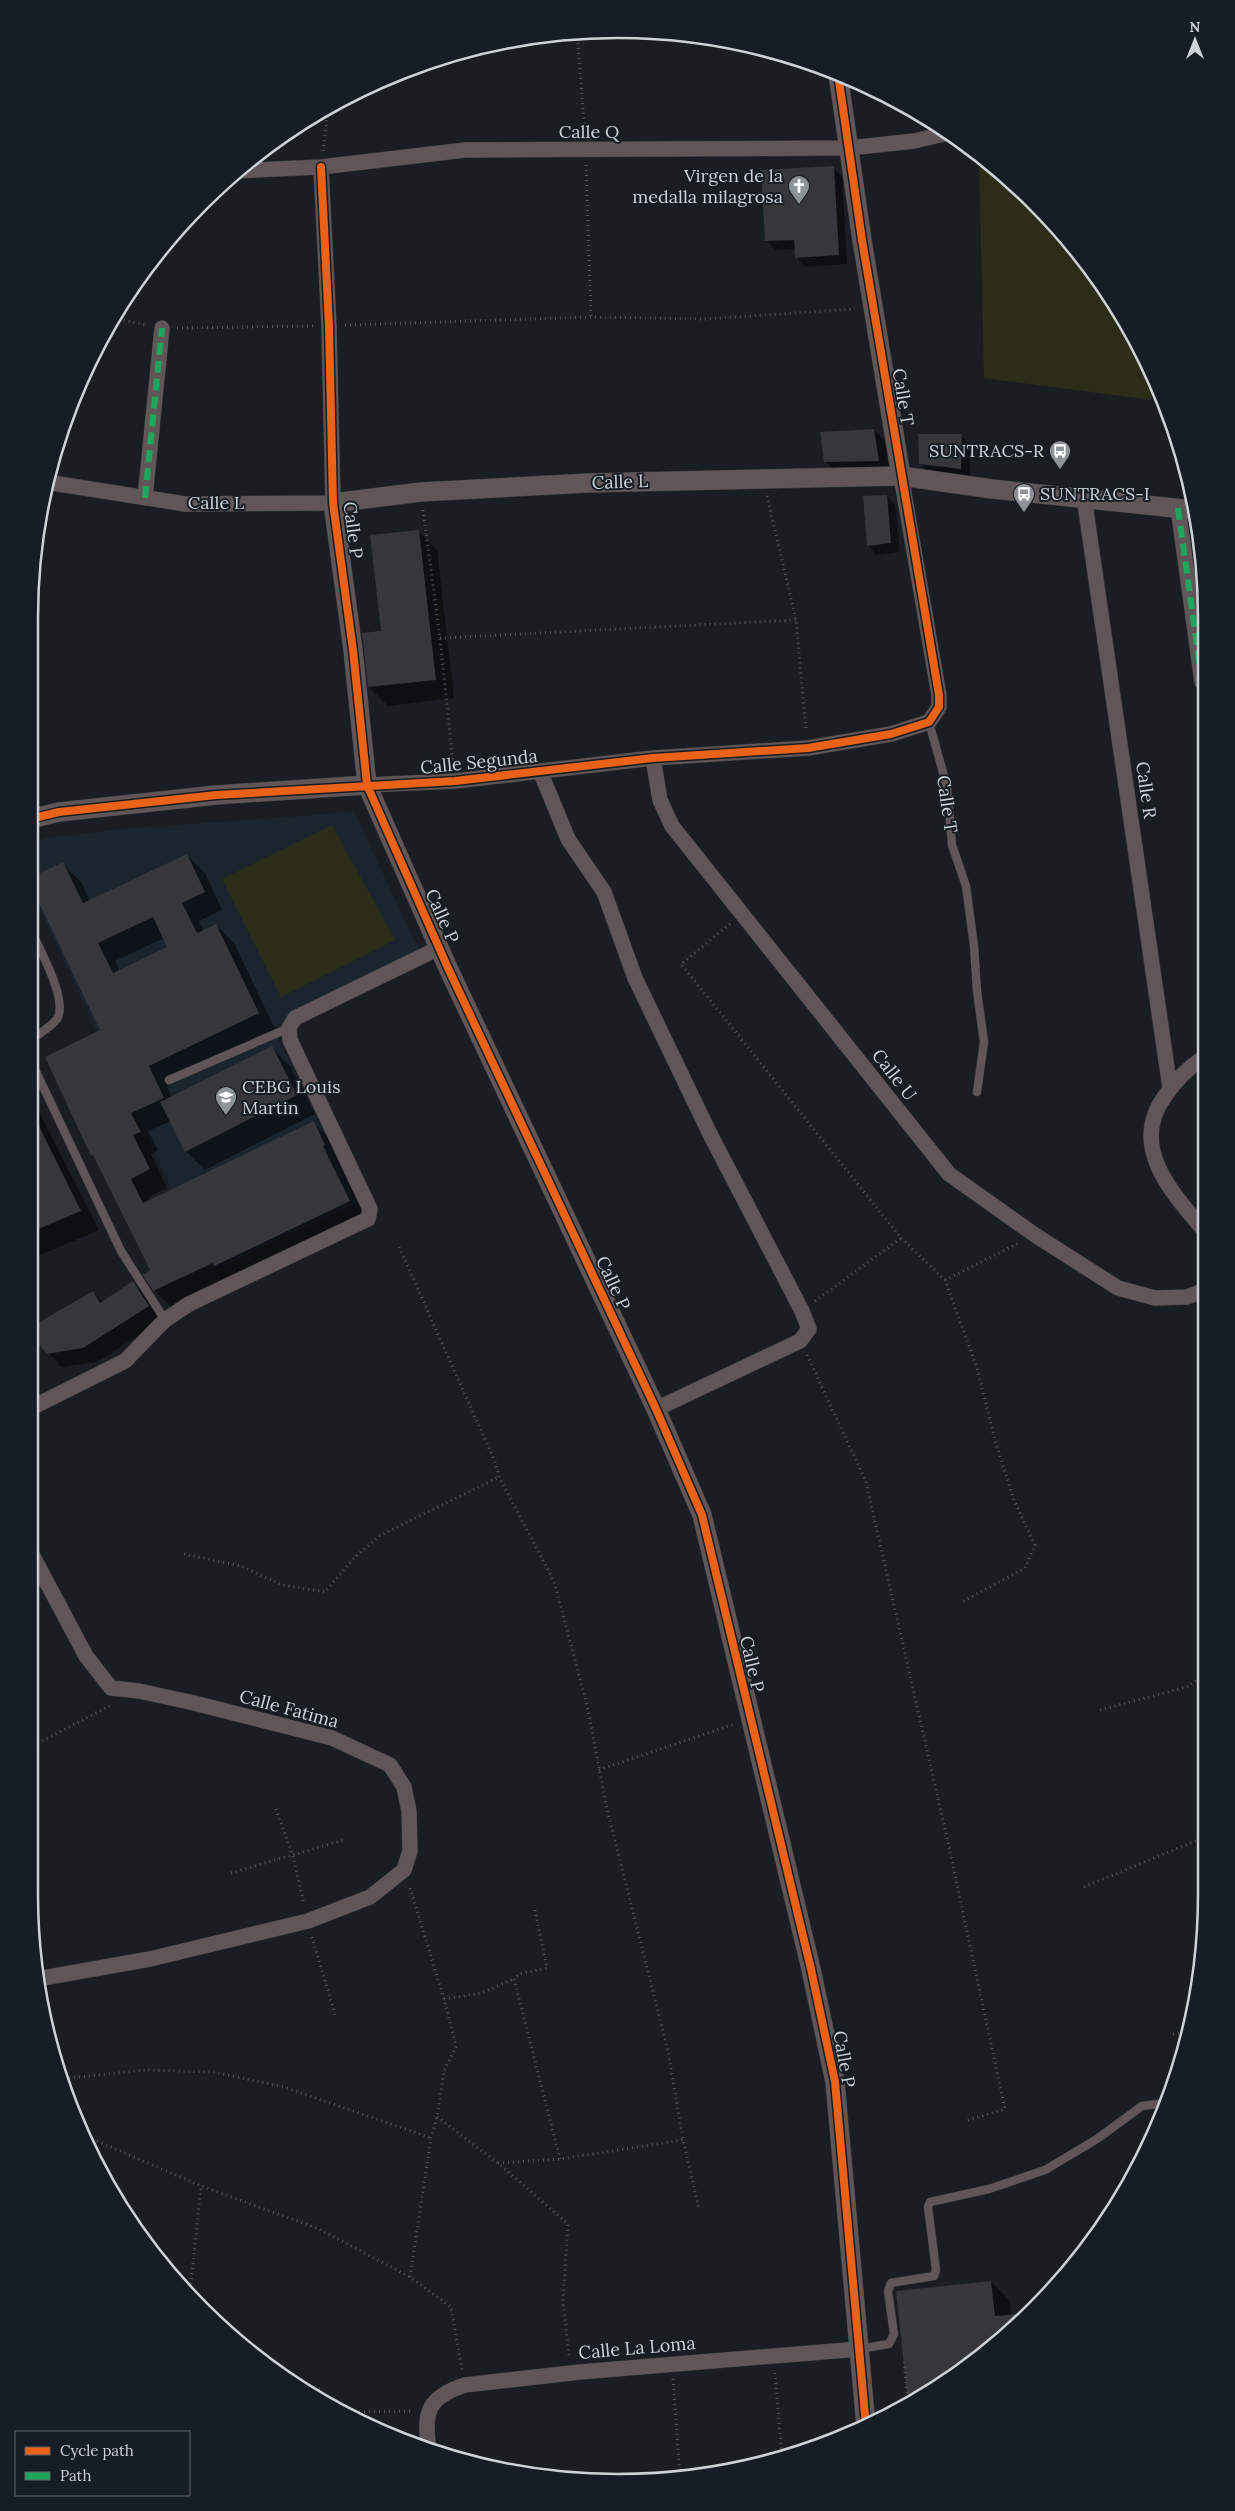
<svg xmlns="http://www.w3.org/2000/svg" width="1235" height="2511" font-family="Lora,serif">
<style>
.built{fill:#1b252f}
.green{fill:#2c2d18}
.shadow{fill:#0007;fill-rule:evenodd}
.building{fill:#37363a;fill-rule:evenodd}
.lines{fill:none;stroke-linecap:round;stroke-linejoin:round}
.service-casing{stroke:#373a3d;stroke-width:9}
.minor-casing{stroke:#373a3d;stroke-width:16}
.tertiary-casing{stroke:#373a3d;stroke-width:20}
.path{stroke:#5b5356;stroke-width:3;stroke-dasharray:1 4;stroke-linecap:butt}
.service{stroke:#615657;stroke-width:8}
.minor{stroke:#615657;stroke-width:15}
.tertiary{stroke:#615657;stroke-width:19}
.quiet{stroke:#20a55d;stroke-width:6;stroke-dasharray:12 6;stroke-linecap:butt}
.cycleway-casing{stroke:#171d24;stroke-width:11}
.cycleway{stroke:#ea6118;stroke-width:8}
.labels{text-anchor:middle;stroke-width:4;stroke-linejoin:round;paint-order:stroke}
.street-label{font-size:18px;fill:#cdd2d6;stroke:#171d24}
.poi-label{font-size:18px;fill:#cdd2d6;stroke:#171d24;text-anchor:end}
.rim{fill:none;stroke:#cdd2d6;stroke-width:2.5}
</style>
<rect width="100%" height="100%" fill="#1a1d21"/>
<!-- built -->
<path class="built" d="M354 812 421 954 273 1028 357 1203 210 1271 30 889V844L47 838 121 829Z"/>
<!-- green -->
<path class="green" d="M979 157 1005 175 1107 290 1153 384 1151 400 984 378Z
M332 825 395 940 281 997 222 879Z"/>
<!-- shadow -->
<path class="shadow" d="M833 167 842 177 847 264 805 267 796 257V249L776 250 766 241Z
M874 430 888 444 893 475H839L825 461Z
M961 435 970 445V478L929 473 920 463Z
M886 496 895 505 900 552 877 555 868 546Z
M418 531 437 550 454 698 388 706 369 687 382 632Z
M187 855 205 873 222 910 199 921 204 931 216 925 234 943 276 1031 166 1084 172 1097 272 1048 290 1066 315 1114 205 1170 186 1151 171 1121 148 1131 158 1150 151 1154 167 1188 148 1197 150 1201 314 1123 332 1141 342 1163 340 1164 367 1220 172 1308 154 1290 152 1270 98 1160 92 1155 102 1031 30 880 63 864 81 882 90 901ZM164 938 169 947 120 971 115 961Z
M30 1094 99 1230 29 1260Z
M133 1282 147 1296 162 1321 97 1362 62 1367 48 1353 93 1292 103 1302Z
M991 2282 1010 2301 1011 2316 945 2383 909 2403 898 2292Z"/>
<!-- building -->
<path class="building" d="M834 166 839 255 795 258 794 240 765 241 761 170Z
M874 429 879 461 824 462 820 432Z
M918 434H962L961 469 919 464Z
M887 495 891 543 867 546 863 496Z
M419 530 436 680 368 687 362 633 381 631 370 535Z
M187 854 205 892 182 903 197 933 216 924 259 1013 149 1066 164 1098 131 1113 141 1132 133 1135 150 1169 131 1179 143 1203 314 1121 325 1145 323 1146 350 1201 214 1266 213 1263 153 1291 143 1275 150 1270 93 1155 91 1156 45 1057 100 1030 30 884V878L63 862 83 903ZM153 917 167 947 113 973 98 943Z
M272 1046 297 1095 185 1152 160 1102Z
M30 1108 81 1211 29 1233V1144Z
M133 1281 149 1306 83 1348 47 1354 29 1333V1328L93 1291 100 1303Z
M991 2281 995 2316 1030 2313 945 2383 908 2404 896 2291Z"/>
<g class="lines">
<!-- service casing -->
<g class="service-casing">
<path id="service" d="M929 722 947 787 952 845 966 886 974 946 977 991 984 1042 977 1092
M30 1041C37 1035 51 1027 57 1019 69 1000 38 947 30 928
M30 1059 121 1251 165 1320
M169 1080 289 1028
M859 2349 889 2344 894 2334 888 2291 891 2283 934 2276 936 2270 928 2207 930 2202 989 2189 1045 2170 1097 2139 1142 2106 1165 2103"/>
</g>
<!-- minor casing -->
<g class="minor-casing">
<path id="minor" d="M234 171 321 167 465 150 849 148 914 141 944 134
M46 482 185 504 333 503 329 326 321 167
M1084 497 1170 1088
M145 498 162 328
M1178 508 1202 682
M653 758 660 800 672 826 949 1174 1035 1235 1118 1288 1155 1298 1187 1297 1203 1291
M540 771 568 839 604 892 635 978 709 1132 802 1311 809 1329 800 1341 656 1409
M367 785 455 781 653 758 808 748 891 734 929 722 939 707V695L901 476
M1203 1058C1188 1068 1175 1081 1165 1096 1129 1145 1170 1191 1203 1229
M29 1409 125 1361 165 1320 189 1304 368 1219 370 1209 290 1040 289 1028 295 1018 439 948
M29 1549 86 1656 111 1688 139 1691 194 1703 332 1738 390 1765 404 1787 409 1811 410 1851 404 1870 370 1897 308 1921 150 1959 37 1979
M429 2449C423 2412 428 2397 465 2385L580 2372 859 2349"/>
</g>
<!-- tertiary casing -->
<g class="tertiary-casing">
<path id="tertiary" d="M838 74 862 240 901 476
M30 819 59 812 216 795 367 785
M866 2426 835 2082 811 1969 702 1515 656 1409 448 968 367 785 353 650 333 503 421 492 588 483 901 476 992 489 1194 510"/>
</g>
<!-- path -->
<path class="path" d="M577 33 585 134
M323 151 327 118 326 106
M586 165 591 317
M114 318 146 325
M345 325 591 317 705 319 855 309
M177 328 314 326
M767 496 796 620 806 731
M423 510 440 638 453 764
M440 638 796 620
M730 924 681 964 901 1238 945 1280 977 1368 996 1444 1014 1500 1035 1545 1025 1568 962 1602
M399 1247 496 1464 499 1477 554 1581 587 1705 607 1809 668 2051 683 2140 699 2209
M945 1280 1019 1243
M815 1301 901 1238
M807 1355 866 1482 947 1838 1005 2109 965 2121
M184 1554 241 1566 282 1585 325 1592 353 1559 379 1536 499 1477
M1100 1710 1187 1687 1204 1676
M29 1748 111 1705
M599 1770 734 1724
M276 1809 293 1856 304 1904
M231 1873 344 1840
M1084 1887 1205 1837
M410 1888 444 1999 456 2046 444 2071 437 2117 431 2138 410 2277
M535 1910 547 1968 519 1974 514 1979 560 2159
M312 1937 336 2018
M444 1999 482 1993 514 1979
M1173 2034 1189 2031
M59 2079 146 2070 214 2072 284 2087 431 2138
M437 2117 498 2163 568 2224 563 2300 569 2356
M97 2141 201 2186 319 2229 410 2277 451 2307 462 2370
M498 2163 560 2159 683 2140
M190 2294 201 2186
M904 2362 908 2404
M775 2373 782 2457
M673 2379 680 2478
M299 2388 320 2389 322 2400
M344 2412 414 2411"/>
<!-- service -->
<use href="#service" class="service"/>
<!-- minor -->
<use href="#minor" class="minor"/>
<!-- tertiary -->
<use href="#tertiary" class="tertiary"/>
<!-- quiet -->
<path class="quiet" d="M145 498 162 328
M1178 508 1202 682"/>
<!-- cycleway casing -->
<g class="cycleway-casing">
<path id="cycleway" d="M321 167 329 326 333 503 353 650 367 785 448 968 656 1409 702 1515 811 1969 835 2082 866 2426
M30 819 59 812 216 795 455 781 653 758 808 748 891 734 929 722 939 707V695L862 240 838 74"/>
</g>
<!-- cycleway -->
<use href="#cycleway" class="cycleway"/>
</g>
<!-- icons -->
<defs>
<g id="church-pin" transform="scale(1.125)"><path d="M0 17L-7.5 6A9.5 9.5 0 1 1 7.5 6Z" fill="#8e9397" stroke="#171d24"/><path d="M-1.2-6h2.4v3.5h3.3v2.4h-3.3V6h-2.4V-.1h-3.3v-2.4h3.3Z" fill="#fff"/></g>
<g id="bus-pin" transform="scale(1.125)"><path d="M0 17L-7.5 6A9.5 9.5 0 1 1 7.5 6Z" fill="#8e9397" stroke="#171d24"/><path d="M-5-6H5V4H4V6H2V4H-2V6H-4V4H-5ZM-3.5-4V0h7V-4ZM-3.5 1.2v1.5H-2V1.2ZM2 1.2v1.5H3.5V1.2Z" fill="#fff"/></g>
<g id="school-pin" transform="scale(1.125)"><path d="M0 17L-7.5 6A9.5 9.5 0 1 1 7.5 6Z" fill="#8e9397" stroke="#171d24"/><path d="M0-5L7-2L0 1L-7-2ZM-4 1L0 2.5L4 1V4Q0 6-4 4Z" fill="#fff"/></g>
</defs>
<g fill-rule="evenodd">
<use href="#church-pin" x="799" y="186"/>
<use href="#bus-pin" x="1060" y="451"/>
<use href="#bus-pin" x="1024" y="494"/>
<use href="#school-pin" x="226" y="1097"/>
</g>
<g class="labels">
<!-- street labels -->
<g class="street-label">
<text x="589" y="138">Calle Q</text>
<text transform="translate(903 397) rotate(81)" y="6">Calle T</text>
<text transform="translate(620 482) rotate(-2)" y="6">Calle L</text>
<text x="216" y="509">Calle L</text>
<text transform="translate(353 530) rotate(83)" y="6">Calle P</text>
<text transform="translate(479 762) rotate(-6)" y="6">Calle Segunda</text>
<text transform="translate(1146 790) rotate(82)" y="6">Calle R</text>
<text transform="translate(947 804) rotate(82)" y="6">Calle T</text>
<text transform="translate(442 916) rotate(66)" y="6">Calle P</text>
<text transform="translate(894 1075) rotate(52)" y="6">Calle U</text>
<text transform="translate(613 1283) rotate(65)" y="6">Calle P</text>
<text transform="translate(752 1664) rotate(77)" y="6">Calle P</text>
<text transform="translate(289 1709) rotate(15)" y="6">Calle Fatima</text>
<text transform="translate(844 2059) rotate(80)" y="6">Calle P</text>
<text transform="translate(637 2348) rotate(-5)" y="6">Calle La Loma</text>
</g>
<!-- poi labels -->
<g class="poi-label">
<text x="783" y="182">Virgen de la<tspan x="783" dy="21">medalla milagrosa</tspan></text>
<text x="1044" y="457">SUNTRACS-R</text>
<text x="1040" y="500" text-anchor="start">SUNTRACS-I</text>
<text x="242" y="1093" text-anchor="start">CEBG Louis<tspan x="242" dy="21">Martin</tspan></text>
</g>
</g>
<!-- crop -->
<path d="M0 0H1235V2511H0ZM618 38H618A580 580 0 0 1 1198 618V1894A580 580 0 0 1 618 2474H618A580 580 0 0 1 38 1894V618A580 580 0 0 1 618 38Z" fill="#171d24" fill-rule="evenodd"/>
<path class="rim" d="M618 38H618A580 580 0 0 1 1198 618V1894A580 580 0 0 1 618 2474H618A580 580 0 0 1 38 1894V618A580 580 0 0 1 618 38Z"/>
<!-- legend -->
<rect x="15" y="2431" width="175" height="65" fill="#171d24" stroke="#60656b"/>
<rect x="25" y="2447" width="25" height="8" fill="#ea6118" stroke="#60656b"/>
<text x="60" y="2456" font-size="15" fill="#cdd2d6">Cycle path</text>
<rect x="25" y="2472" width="25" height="8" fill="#20a55d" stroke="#60656b"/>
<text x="60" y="2481" font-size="15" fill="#cdd2d6">Path</text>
<!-- north arrow -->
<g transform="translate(1195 40)" stroke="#171d24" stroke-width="4" paint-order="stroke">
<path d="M0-4L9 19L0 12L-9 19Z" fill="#cdd2d6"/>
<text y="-8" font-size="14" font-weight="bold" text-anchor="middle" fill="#cdd2d6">N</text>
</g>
</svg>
